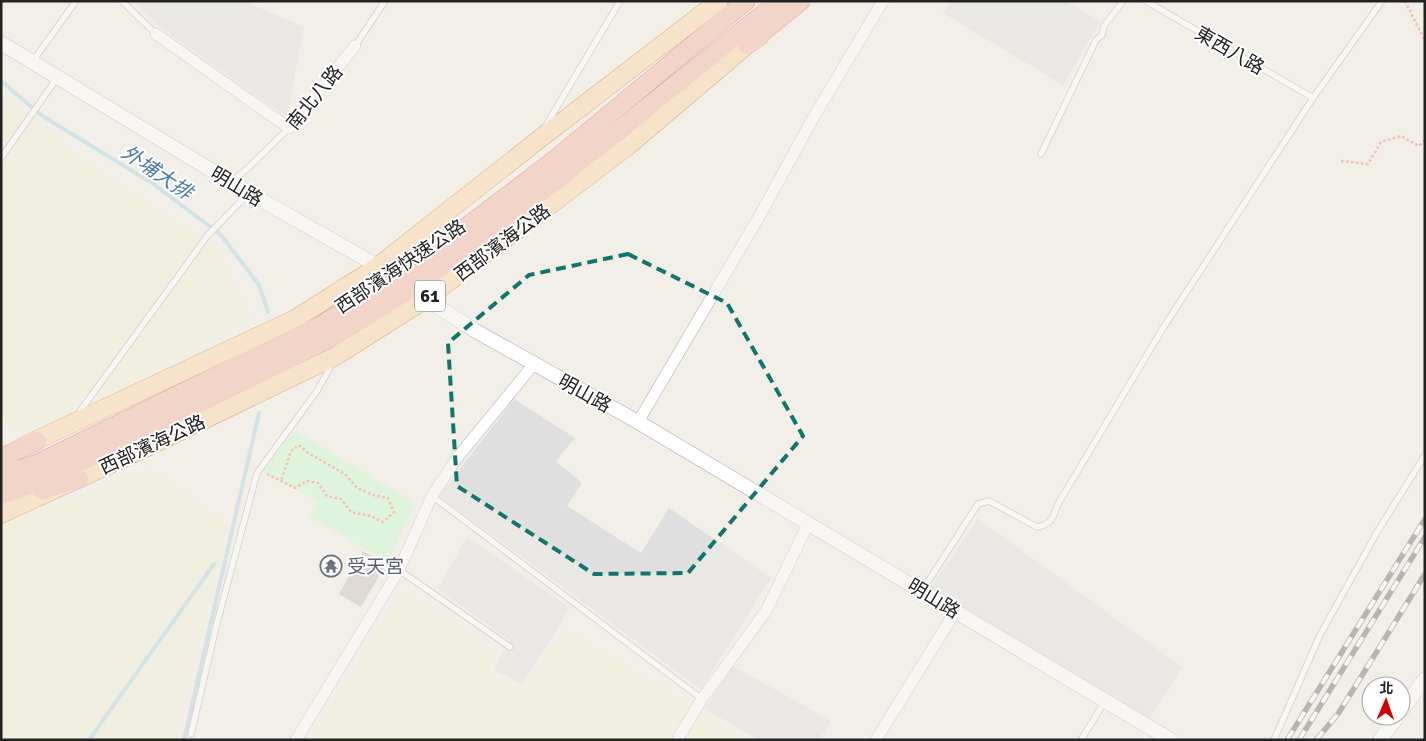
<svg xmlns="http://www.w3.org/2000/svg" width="1426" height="741" font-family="Signika,'Noto Sans TC',sans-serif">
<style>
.residential{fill:#e0dfdf}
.farmland{fill:#eef0d5}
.park{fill:#c8facc}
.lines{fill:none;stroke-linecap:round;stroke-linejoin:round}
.stream{stroke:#aad3df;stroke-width:4}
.building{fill:#c7bfb8}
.service-casing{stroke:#a9a9a9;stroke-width:7}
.minor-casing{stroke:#a9a9a9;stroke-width:12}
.tertiary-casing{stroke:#a9a9a9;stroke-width:15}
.primary-casing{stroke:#a06b00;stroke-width:19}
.trunk-casing{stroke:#dc2a67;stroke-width:19}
.path{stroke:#fa8072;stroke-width:2.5;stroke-dasharray:2.5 2.5;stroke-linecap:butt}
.service{stroke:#fff;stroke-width:5.5}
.minor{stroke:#fff;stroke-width:11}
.tertiary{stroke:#fff;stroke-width:14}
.primary{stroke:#fcd6a4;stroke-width:18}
.trunk{stroke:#f2b4a3;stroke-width:18}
.rail-casing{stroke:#707070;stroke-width:5.5}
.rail{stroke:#fff;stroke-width:4;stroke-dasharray:11;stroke-linecap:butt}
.marked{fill:none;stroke:#0f766e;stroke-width:4;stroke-dasharray:10 6;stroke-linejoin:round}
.labels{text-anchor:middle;stroke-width:4;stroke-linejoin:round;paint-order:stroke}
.shield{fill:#fff;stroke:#646464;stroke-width:1}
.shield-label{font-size:18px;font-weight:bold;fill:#222}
.street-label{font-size:19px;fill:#222;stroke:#fff}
.worship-label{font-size:19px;fill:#5b616d;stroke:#fff;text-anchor:start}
.water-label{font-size:20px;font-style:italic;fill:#4a7aab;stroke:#fff}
</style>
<rect width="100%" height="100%" fill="#f2efe9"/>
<!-- residential -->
<path class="residential" d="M134 1H243L304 27 287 117 165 31Z
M950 1H1065L1100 22 1063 85 943 13Z
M514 399 575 438 556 461 582 483 567 506 641 553 669 508 771 578 701 689 439 496Z
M978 519 1182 667 1150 718 930 588Z
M467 537 570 608 522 684 494 670 509 640 438 589Z
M733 666 831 721 819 740H759L705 709Z"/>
<!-- farmland -->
<path class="farmland" d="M1 90 78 157 219 251 251 318 103 400 82 391 72 412 25 432 5 420 1 426Z
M150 470 229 526 175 740H1V526Z
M403 591 495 654 490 672 523 692 565 630 745 740H311Z"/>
<!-- park -->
<path class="park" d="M294 430 415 503 388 561 309 517 319 501 263 472Z"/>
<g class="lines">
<!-- stream -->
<path class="stream" d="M1 81 41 115 152 183 221 235 259 285 268 312
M89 740 214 564
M184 740 259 413"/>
</g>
<!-- building -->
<path class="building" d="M363 551 386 564 361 607 339 594Z"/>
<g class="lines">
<!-- service casing -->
<g class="service-casing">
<path id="service" d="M122 1 156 34
M1146 1 1313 98
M355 46 385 1
M33 61 76 1
M545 127 620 1
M1041 154 1096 40 1102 35 1104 26 1123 1
M1 158 57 78
M232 181 247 169 289 128
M78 414 208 235 249 193
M432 496 702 699
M399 570 510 647
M922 591 978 504 989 501 1037 527C1052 524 1053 518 1058 504L1163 328 1313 98 1382 1
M191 734 217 623 257 473 317 391 332 364
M1081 740 1105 701
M1274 740 1320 635 1376 534 1425 455"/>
</g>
<!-- minor casing -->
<g class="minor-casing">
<path id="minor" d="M156 34 289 128 355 46
M638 422 760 215 812 120 883 1
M296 740 399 570 432 496 457 458 534 364
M677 740 702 699 766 611 808 524
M876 740 955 612"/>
</g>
<!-- tertiary casing -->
<g class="tertiary-casing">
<path id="tertiary" d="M1 43 249 193 399 278 426 299 474 330 638 422 1171 740
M1401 711 1425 679
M1380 740 1398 716"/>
</g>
<!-- primary casing -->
<g class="primary-casing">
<path id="primary" d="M24 446 295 319 377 267 537 141 719 1
M1 514 137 452 336 356 426 299 628 146 747 45 760 36"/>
</g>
<!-- trunk casing -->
<g class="trunk-casing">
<path id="trunk" d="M747 45 801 1
M1 458 37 441
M1 476 38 463 321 325 399 278 553 161 746 1
M42 490 79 479
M1 495 48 478 333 337 412 288 558 179 779 1"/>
</g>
<!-- path -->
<path class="path" d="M1405 1 1425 41
M1341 161 1368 164 1381 142 1401 136 1419 146 1425 140
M267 474 295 488 307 481 318 483 327 496 341 499 351 512 370 516 383 522 394 512 388 498 373 495 357 488 345 474 308 453 299 445 291 451 281 481"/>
<!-- service -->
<use href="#service" class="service"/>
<!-- minor -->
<use href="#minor" class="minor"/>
<!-- tertiary -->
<use href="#tertiary" class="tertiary"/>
<!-- primary -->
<use href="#primary" class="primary"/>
<!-- trunk -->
<use href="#trunk" class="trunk"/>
<!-- rail casing -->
<g class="rail-casing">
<path id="rail" d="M1287 740 1425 519
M1299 740 1425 537
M1316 740 1338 714 1425 574"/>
</g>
<!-- rail -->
<use href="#rail" class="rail"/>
</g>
<!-- marked area -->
<path d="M0 0H1426V741H0ZM628 254 727 303 803 436 688 573 594 574 457 486 448 343 529 275Z" fill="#f2efe9" fill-opacity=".55" fill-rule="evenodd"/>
<path class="marked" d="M628 254 727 303 803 436 688 573 594 574 457 486 448 343 529 275Z"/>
<!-- icons -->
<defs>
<g id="temple-ring" transform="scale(1.125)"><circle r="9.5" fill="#fff" stroke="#6b7280" stroke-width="1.5"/><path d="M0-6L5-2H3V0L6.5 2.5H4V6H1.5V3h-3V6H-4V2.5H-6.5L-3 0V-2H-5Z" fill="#6b7280"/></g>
</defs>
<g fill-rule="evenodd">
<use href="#temple-ring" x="331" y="566"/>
</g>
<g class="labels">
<!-- shield labels -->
<rect class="shield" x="415" y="280.5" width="30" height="31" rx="4"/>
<g class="shield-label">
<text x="430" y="302">61</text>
</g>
<!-- street labels -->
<g class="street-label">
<text transform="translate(1230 50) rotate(30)" y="7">東西八路</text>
<text transform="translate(314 97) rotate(-51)" y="7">南北八路</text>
<text transform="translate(237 186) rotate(31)" y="7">明山路</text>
<text transform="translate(502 242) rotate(-37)" y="7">西部濱海公路</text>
<text transform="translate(400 266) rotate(-34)" y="7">西部濱海快速公路</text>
<text transform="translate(585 393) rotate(29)" y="7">明山路</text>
<text transform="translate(152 444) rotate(-25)" y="7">西部濱海公路</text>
<text transform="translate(934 598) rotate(31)" y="7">明山路</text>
</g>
<!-- worship labels -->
<g class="worship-label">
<text x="347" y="573">受天宮</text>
</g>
<!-- water labels -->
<g class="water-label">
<text transform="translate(157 172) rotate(34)" y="7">外埔大排</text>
</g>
</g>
<!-- border -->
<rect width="1426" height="741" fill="none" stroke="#222222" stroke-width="5"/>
<!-- north arrow -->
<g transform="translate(1386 701) rotate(2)"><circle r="24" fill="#ffffff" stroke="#a7a7a7"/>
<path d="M0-4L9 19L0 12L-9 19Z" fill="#d40000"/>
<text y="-8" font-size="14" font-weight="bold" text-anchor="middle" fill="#222222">北</text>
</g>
</svg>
